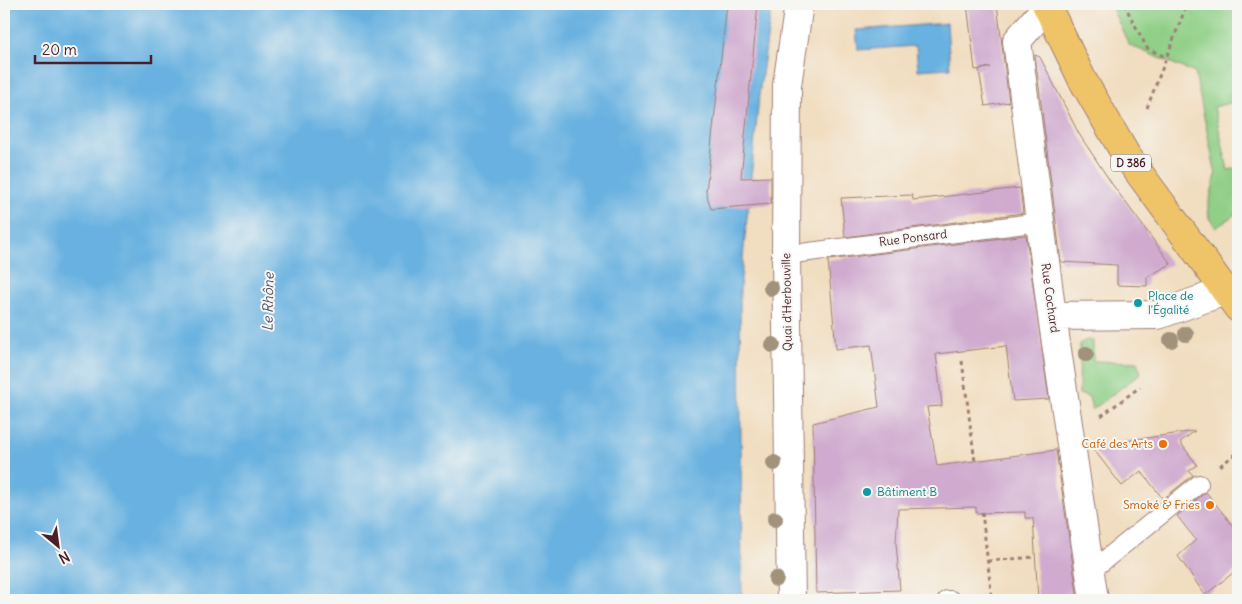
<svg xmlns="http://www.w3.org/2000/svg" width="1242" height="604" font-family="Delius,sans-serif">
<style>
.green{fill:#8fcf86;stroke:#6c7758}
.water{fill:#68b1e0;stroke:#596886}
.building{fill:#d0abcf}
.lines{fill:none;stroke-linecap:round;stroke-linejoin:round}
.service-casing{stroke:#9e7e75;stroke-width:20}
.minor-casing{stroke:#9e7e75;stroke-width:30}
.primary-casing{stroke:#9e7e75;stroke-width:30}
.path{stroke:#9e7e75;stroke-width:3;stroke-dasharray:4 4;stroke-linecap:butt}
.service{stroke:#fff;stroke-width:18}
.minor{stroke:#fff;stroke-width:28}
.primary{stroke:#efc469;stroke-width:28}
.tree{fill:#a1927c}
.culture-dot{fill:#0f9aa8;stroke:#f6f6f2;stroke-width:2}
.food-dot{fill:#e8710a;stroke:#f6f6f2;stroke-width:2}
.labels{text-anchor:middle;stroke-width:4;stroke-linejoin:round;paint-order:stroke}
.shield{fill:#f6f6f2;stroke:#7e6067;stroke-width:1}
.shield-label{font-size:11px;font-weight:bold;fill:#4a1f2b}
.street-label{font-size:12px;fill:#4a1f2b;stroke:#f6f6f2}
.culture-label{font-size:12px;fill:#0d838f;stroke:#f6f6f2;text-anchor:start}
.food-label{font-size:12px;fill:#c56008;stroke:#f6f6f2;text-anchor:end}
.water-label{font-size:14px;font-style:italic;fill:#54526a;stroke:#f6f6f2}
</style>
<rect width="100%" height="100%" fill="#f6f6f2"/>
<filter id="ink" filterUnits="userSpaceOnUse"><feTurbulence type="fractalNoise" baseFrequency=".02" numOctaves="2"/><feDisplacementMap in="SourceGraphic" scale="10" xChannelSelector="R" yChannelSelector="G"/><feConvolveMatrix kernelMatrix="1 2 1 2 8 2 1 2 1" color-interpolation-filters="sRGB"/></filter>
<filter id="wash" filterUnits="userSpaceOnUse"><feTurbulence type="fractalNoise" baseFrequency=".0096" numOctaves="4" result="noise"/><feDisplacementMap in="SourceGraphic" scale="20" xChannelSelector="R" yChannelSelector="G"/><feGaussianBlur stdDeviation="1.12" result="paint"/><feColorMatrix in="noise" values="0 0 0 0 0 0 0 0 0 0 0 0 0 0 0 0 0 1.4 0 .05"/><feComposite in="paint" operator="in"/></filter>
<g filter="url(#wash)">
<rect width="100%" height="100%" fill="#f1ddbf"/>
<!-- green -->
<path class="green" d="M1110 4H1238V101L1214 107 1228 170 1238 168V212L1216 228 1209 218 1208 205 1216 175 1195 73 1129 45Z
M1086 340 1093 341V361L1137 362 1141 373 1092 410 1089 397 1079 394 1080 344Z"/>
<!-- water -->
<path class="water" d="M4 4H772L760 88 740 288 742 600H4Z
M947 23 950 68 918 70 916 46 858 50 856 30Z"/>
<g id="blocks">
<!-- building -->
<path class="building" d="M727 4H758L741 178 771 177V204L711 209 706 192Z
M967 4H997L1009 102 985 106 979 70 991 67 975 70Z
M1035 55 1040 57 1079 134 1112 184 1171 264 1147 277V286L1117 285V265L1061 262Z
M1020 188 1023 213 845 237 841 198 912 195 913 200Z
M1026 235 1049 399 1013 401 1006 346 936 354 942 406 927 407 937 466 1056 450 1078 600H1038L1033 518H1025V512L976 513V507L898 509 896 543 900 590 816 593 813 423 879 407 871 345 836 349 828 260Z
M1195 431 1180 442 1197 465 1189 471 1193 475 1163 499 1141 471 1122 486 1091 446Z
M1206 492 1238 532V569L1205 595 1178 556 1196 540 1177 516Z"/>
</g>
</g>
<g filter="url(#ink)">
<use href="#blocks" fill-opacity="0" stroke="#9e7e75" stroke-width="1"/>
<g class="lines">
<!-- service casing -->
<g class="service-casing">
<path id="service" d="M786 255 1040 222
M1091 571 1199 484
M947 600H951"/>
</g>
<!-- minor casing -->
<g class="minor-casing">
<path id="minor" d="M1047 6 1017 41 1052 316 1094 600
M1052 316 1158 315 1225 291
M791 600 786 255 787 85 799 4"/>
</g>
<!-- primary casing -->
<g class="primary-casing">
<path id="primary" d="M1046 4 1082 79 1126 155 1238 308"/>
</g>
<!-- path -->
<path class="path" d="M1124 4 1147 48 1165 57
M1147 108 1187 4
M962 361 975 462
M1101 416 1140 387
M1220 466 1238 452
M982 512 992 600
M988 561 1035 557"/>
<!-- service -->
<use href="#service" class="service"/>
<!-- minor -->
<use href="#minor" class="minor"/>
<!-- primary -->
<use href="#primary" class="primary"/>
</g>
<!-- trees -->
<g class="tree">
<circle cx="771" cy="288" r="8"/>
<circle cx="1186" cy="334" r="8"/>
<circle cx="1171" cy="340" r="8"/>
<circle cx="773" cy="345" r="8"/>
<circle cx="1086" cy="354" r="8"/>
<circle cx="774" cy="463" r="8"/>
<circle cx="775" cy="519" r="8"/>
<circle cx="776" cy="579" r="8"/>
</g>
</g>
<!-- markers -->
<g class="culture-dot">
<circle cx="1138" cy="303" r="5"/>
<circle cx="867" cy="492" r="5"/>
</g>
<g class="food-dot">
<circle cx="1163" cy="444" r="5"/>
<circle cx="1210" cy="505" r="5"/>
</g>
<g class="labels">
<!-- shield labels -->
<rect class="shield" x="1111" y="154.5" width="40" height="17" rx="4"/>
<g class="shield-label">
<text x="1131" y="167">D 386</text>
</g>
<!-- street labels -->
<g class="street-label">
<text transform="translate(913 238) rotate(-7)" y="4">Rue Ponsard</text>
<text transform="translate(1050 298) rotate(82)" y="4">Rue Cochard</text>
<text transform="translate(787 302) rotate(-91)" y="4">Quai d'Herbouville</text>
</g>
<!-- culture labels -->
<g class="culture-label">
<text x="1148" y="300">Place de<tspan x="1148" dy="14">l'Égalité</tspan></text>
<text x="877" y="496">Bâtiment B</text>
</g>
<!-- food labels -->
<g class="food-label">
<text x="1153" y="448">Café des Arts</text>
<text x="1200" y="509">Smoké &amp; Fries</text>
</g>
<!-- water labels -->
<g class="water-label">
<text transform="translate(268 302) rotate(-89)" y="5">Le Rhône</text>
</g>
</g>
<!-- margin -->
<rect width="1242" height="604" fill="none" stroke="#f6f6f2" stroke-width="20"/>
<!-- north arrow -->
<g transform="translate(58 546) rotate(151)" stroke="#f6f6f2" stroke-width="4" paint-order="stroke">
<path d="M0-4L9 19L0 12L-9 19Z" fill="#4a1f2b"/>
<text y="-8" font-size="14" font-weight="bold" text-anchor="middle" fill="#4a1f2b">N</text>
</g>
<!-- scale -->
<path d="M35 55v8h116v-8" fill="none" stroke="#4a1f2b" stroke-width="2.5"/>
<text x="42" y="55" font-size="15" fill="#4a1f2b" stroke="#f6f6f2" stroke-width="4" paint-order="stroke">20 m</text>
</svg>
